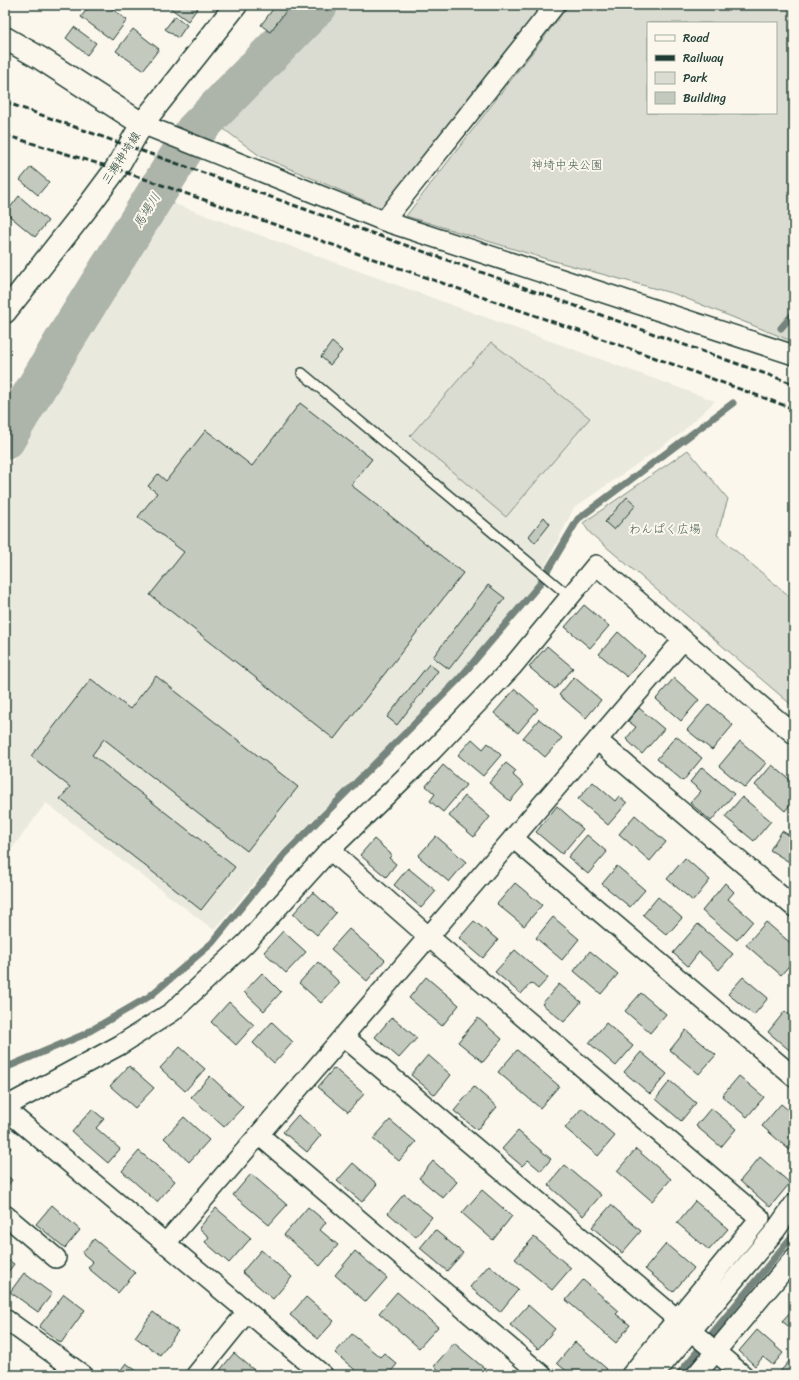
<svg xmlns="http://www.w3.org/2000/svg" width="799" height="1380" font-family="Sriracha,'Klee One',sans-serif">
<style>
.built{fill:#eae9de}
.green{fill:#dbdcd1;stroke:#7d8c82;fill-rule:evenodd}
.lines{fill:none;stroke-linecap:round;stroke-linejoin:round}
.stream{stroke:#74847b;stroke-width:7}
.river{stroke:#adb4aa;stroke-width:40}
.building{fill:#c4c9be;stroke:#1f3d34}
.service-casing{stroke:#1f3d34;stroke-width:12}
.minor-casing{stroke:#1f3d34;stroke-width:22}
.secondary-casing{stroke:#1f3d34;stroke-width:25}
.primary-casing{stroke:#1f3d34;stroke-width:25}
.service{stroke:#fbf7ec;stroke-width:9}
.minor{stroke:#fbf7ec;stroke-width:19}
.secondary{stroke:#fbf7ec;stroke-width:22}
.primary{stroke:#fbf7ec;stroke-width:22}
.rail{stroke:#1f3d34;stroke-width:3;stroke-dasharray:6 3;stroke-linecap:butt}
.labels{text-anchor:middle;stroke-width:4;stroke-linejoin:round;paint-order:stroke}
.street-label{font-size:12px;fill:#1f3d34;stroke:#fbf7ec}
.park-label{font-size:12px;fill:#455d53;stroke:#fbf7ec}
.water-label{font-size:13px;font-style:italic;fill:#425b52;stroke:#fbf7ec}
</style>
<rect width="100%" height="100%" fill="#fbf7ec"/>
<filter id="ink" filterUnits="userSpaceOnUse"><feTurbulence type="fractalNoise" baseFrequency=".025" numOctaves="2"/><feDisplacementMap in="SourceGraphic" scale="8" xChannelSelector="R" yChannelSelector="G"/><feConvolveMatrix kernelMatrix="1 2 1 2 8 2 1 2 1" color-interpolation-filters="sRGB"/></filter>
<g filter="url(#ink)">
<!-- built -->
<path class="built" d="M164 200 715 401 680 434 574 508 536 584 456 677 281 852 214 930 46 803 5 858V471L21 450Z"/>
<!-- green -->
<path class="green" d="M338 5H542L384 209 260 156 221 127Z
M569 5H794V342L675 294 543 258 406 216ZM648 23H776V113H648Z
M491 342 590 418 506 517 410 436Z
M688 450 728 499 717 535 794 600V707L590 533 583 523Z"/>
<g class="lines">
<!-- stream -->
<path class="stream" d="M781 328 794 313
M5 1068 83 1035 150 996 212 943 285 854 459 679 539 585 578 519 733 403
M678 1375 794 1234"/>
<!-- river -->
<path class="river" d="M5 440 64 341 195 131 318 5"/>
</g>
<!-- building -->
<path class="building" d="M90 5H107L127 20 112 40 81 17Z
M166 5H200L188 21Z
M276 5H279L286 11 270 32 261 25Z
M175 16 187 25 178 38 165 29Z
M74 27 96 43 87 55 66 38Z
M133 29 159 49 143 70 116 51Z
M31 167 49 182 38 195 20 180Z
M19 196 48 221 35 237 6 213Z
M332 342 342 351 330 365 321 357Z
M300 403 372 459 351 485 463 573 334 739 150 595 184 552 138 517 157 493 148 486 158 474 166 481 206 430 252 466Z
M627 497 636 505 614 530 605 522Z
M544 517 550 524 535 543 529 536Z
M488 585 505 598 449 669 433 657Z
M584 605 609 626 590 648 565 627Z
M618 632 645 656 627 677 599 654Z
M547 646 573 668 555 689 529 667Z
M429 664 438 671 397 725 387 717Z
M156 676 298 787 247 851 104 739 92 755 235 867 201 910 60 799 70 787 31 756 91 679 130 709Z
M574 677 601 700 586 718 559 695Z
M674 678 699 700 681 721 656 699Z
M515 689 538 709 518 733 494 713Z
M709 704 733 725 712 750 687 730Z
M639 708 664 729 642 754 626 739 636 727 628 721Z
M539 719 562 738 545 757 523 738Z
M676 736 702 758 683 781 657 759Z
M472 739 483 749 488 743 501 755 483 776 458 755Z
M740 741 766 763 745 788 719 766Z
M506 763 516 771 513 775 524 785 510 801 489 783Z
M443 765 466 785 443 812 430 801 435 794 426 786Z
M772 765 794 783V800L785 811 755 785Z
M702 767 734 794 711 821 690 803 701 791 690 782Z
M593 782 615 801 619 796 627 803 608 825 578 799Z
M465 796 490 817 474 837 449 816Z
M742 797 771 821 754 841 725 817Z
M557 806 583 829 562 854 536 832Z
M635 815 666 842 650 861 619 834Z
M782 831 794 838V865L770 850Z
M587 835 607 852 588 874 568 857Z
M436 836 466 862 449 882 418 856Z
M374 839 392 855 389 858 396 864 386 877 360 855Z
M685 858 710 880 693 901 667 879Z
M617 866 645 890 630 907 602 884Z
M408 868 436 891 421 908 394 885Z
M515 883 542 905 524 926 497 904Z
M725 883 734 892 728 899 753 921 737 940 702 911Z
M313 892 336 913 317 935 293 914Z
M658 897 682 918 667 935 643 915Z
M553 917 579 939 562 960 536 938Z
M474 921 498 940 483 958 459 938Z
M766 922 794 946V960L781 975 746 945Z
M698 924 733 954 719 970 699 952 688 966 673 953Z
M349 929 385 960 367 981 331 949Z
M283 931 306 952 286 973 264 952Z
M515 950 548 978 538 989 531 983 521 994 495 972Z
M590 951 618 974 601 994 574 971Z
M318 962 340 983 321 1003 299 983Z
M262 973 281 992 264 1011 244 992Z
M426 977 459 1005 442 1026 409 998Z
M743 977 768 998 754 1015 728 994Z
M559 984 581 1002 564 1022 542 1004Z
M641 993 666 1014 650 1033 625 1011Z
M229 1002 254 1025 236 1045 211 1022Z
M785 1011 794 1019V1054L768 1032Z
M392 1017 417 1038 399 1058 375 1037Z
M478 1018 502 1039 483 1062 458 1042Z
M272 1022 293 1042 274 1063 253 1043Z
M606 1023 633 1046 616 1066 589 1043Z
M686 1030 716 1055 699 1074 670 1050Z
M180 1047 205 1069 185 1091 160 1068Z
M517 1050 559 1086 540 1108 498 1072Z
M641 1052 667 1074 650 1094 624 1072Z
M428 1055 451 1075 435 1095 411 1075Z
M129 1066 154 1088 135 1108 110 1086Z
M334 1068 364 1094 348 1112 318 1087Z
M210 1076 243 1107 224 1127 191 1097Z
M739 1076 764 1097 747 1117 722 1096Z
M670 1081 696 1103 681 1121 656 1099Z
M474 1087 497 1107 477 1130 454 1111Z
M781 1104 794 1115V1154L762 1126Z
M582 1108 615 1136 598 1156 565 1128Z
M711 1108 736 1129 721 1147 696 1126Z
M92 1109 104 1119 96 1128 120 1149 108 1163 72 1132Z
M298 1115 321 1135 307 1152 283 1132Z
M184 1117 209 1140 189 1162 164 1138Z
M390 1120 416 1142 399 1161 373 1139Z
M518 1131 551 1159 541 1171 528 1160 522 1166 502 1149Z
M5 1143 11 1148 5 1155Z
M636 1149 671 1179 652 1201 617 1171Z
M139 1151 175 1181 157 1202 122 1171Z
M760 1157 790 1183 770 1207 740 1181Z
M433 1161 457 1182 443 1198 419 1178Z
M353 1163 377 1184 362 1202 337 1181Z
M565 1165 601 1195 583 1216 548 1185Z
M5 1174 12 1180 5 1189Z
M251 1174 287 1205 269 1225 233 1195Z
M482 1190 512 1216 493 1240 462 1213Z
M404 1194 432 1217 416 1237 388 1213Z
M695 1201 728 1229 709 1250 677 1223Z
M52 1205 80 1230 65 1248 36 1224Z
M611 1205 641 1231 622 1253 592 1227Z
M308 1207 326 1222 320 1230 338 1245 320 1266 284 1235Z
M216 1208 251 1238 229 1263 205 1242 209 1237 199 1228Z
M435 1230 463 1253 447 1271 420 1248Z
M534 1237 571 1268 552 1290 515 1259Z
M94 1239 135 1273 118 1293 88 1268 93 1262 82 1253Z
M666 1244 694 1268 673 1292 645 1269Z
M261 1250 292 1277 273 1299 242 1272Z
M355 1251 387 1278 366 1302 335 1275Z
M5 1258 14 1264 5 1276Z
M489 1265 518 1290 500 1312 470 1287Z
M24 1273 52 1294 38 1312 10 1292Z
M583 1280 619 1311 616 1314 630 1325 616 1343 566 1300Z
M397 1292 438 1327 419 1348 379 1313Z
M64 1294 85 1310 61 1343 39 1327Z
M306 1297 334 1321 318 1339 290 1315Z
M528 1305 555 1329 538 1349 510 1325Z
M794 1308V1331L782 1321Z
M153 1312 178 1331 160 1355 135 1337Z
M757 1330 783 1353 773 1365 763 1357 755 1366 739 1351Z
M352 1334 380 1357 384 1353 397 1364 388 1375H361L335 1353Z
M575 1342 607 1369 602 1375H571L557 1363Z
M454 1343 490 1373 488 1375H445L434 1366Z
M234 1353 260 1375H218L217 1374Z
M792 1358 794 1360V1375H777Z
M126 1363 142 1375H117Z"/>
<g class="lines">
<!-- service casing -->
<g class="service-casing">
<path id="service" d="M302 373 569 596"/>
</g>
<!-- minor casing -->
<g class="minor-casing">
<path id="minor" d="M142 124 384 221 794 355
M384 221 555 5
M597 740 794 907
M513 838 794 1077
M330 850 429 937 760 1218 631 1375
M343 1036 743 1375
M5 1107 120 1045 172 1012 246 943 330 850 432 751 512 667 596 565 794 734
M5 1109 323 1375
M259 1135 542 1375
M5 1215 56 1258
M165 1244 683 640
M5 1319 83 1375
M196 1375 247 1312
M654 1375 775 1231 794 1204
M696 1375 794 1258"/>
</g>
<!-- secondary casing -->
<g class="secondary-casing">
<path id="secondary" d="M5 38 40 58 142 124"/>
</g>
<!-- primary casing -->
<g class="primary-casing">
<path id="primary" d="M5 312 90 204 116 169 142 124 236 5"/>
</g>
<!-- service -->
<use href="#service" class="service"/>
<!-- minor -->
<use href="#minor" class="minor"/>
<!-- secondary -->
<use href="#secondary" class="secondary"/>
<!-- primary -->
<use href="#primary" class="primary"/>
<!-- rail -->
<path class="rail" d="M5 102 794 384
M5 135 116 169 642 353 794 409"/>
</g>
</g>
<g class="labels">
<!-- street labels -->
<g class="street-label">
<text transform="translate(121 158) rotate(-57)" y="4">三瀬神埼線</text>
</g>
<!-- park labels -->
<g class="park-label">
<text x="567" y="169">神埼中央公園</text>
<text x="665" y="533">わんぱく広場</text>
</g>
<!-- water labels -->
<g class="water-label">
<text transform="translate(146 210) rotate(-58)" y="5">馬場川</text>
</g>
</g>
<!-- margin -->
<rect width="799" height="1380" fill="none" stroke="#fbf7ec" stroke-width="20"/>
<rect x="10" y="10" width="779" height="1360" fill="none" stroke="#1f3d34" stroke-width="1.5" filter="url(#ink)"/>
<!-- legend -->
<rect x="647" y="22" width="130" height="92" fill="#fbf7ec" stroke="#a3ada2"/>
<rect x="655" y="35" width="20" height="6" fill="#fbf7ec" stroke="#a3ada2"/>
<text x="683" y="42" font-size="12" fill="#1f3d34">Road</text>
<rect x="655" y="55" width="20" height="6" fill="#1f3d34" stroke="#a3ada2"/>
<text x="683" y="62" font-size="12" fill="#1f3d34">Railway</text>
<rect x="655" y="72" width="20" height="12" fill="#dbdcd1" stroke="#a3ada2"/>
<text x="683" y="82" font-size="12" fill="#1f3d34">Park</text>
<rect x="655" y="92" width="20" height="12" fill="#c4c9be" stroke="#a3ada2"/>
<text x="683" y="102" font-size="12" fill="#1f3d34">Building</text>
</svg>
